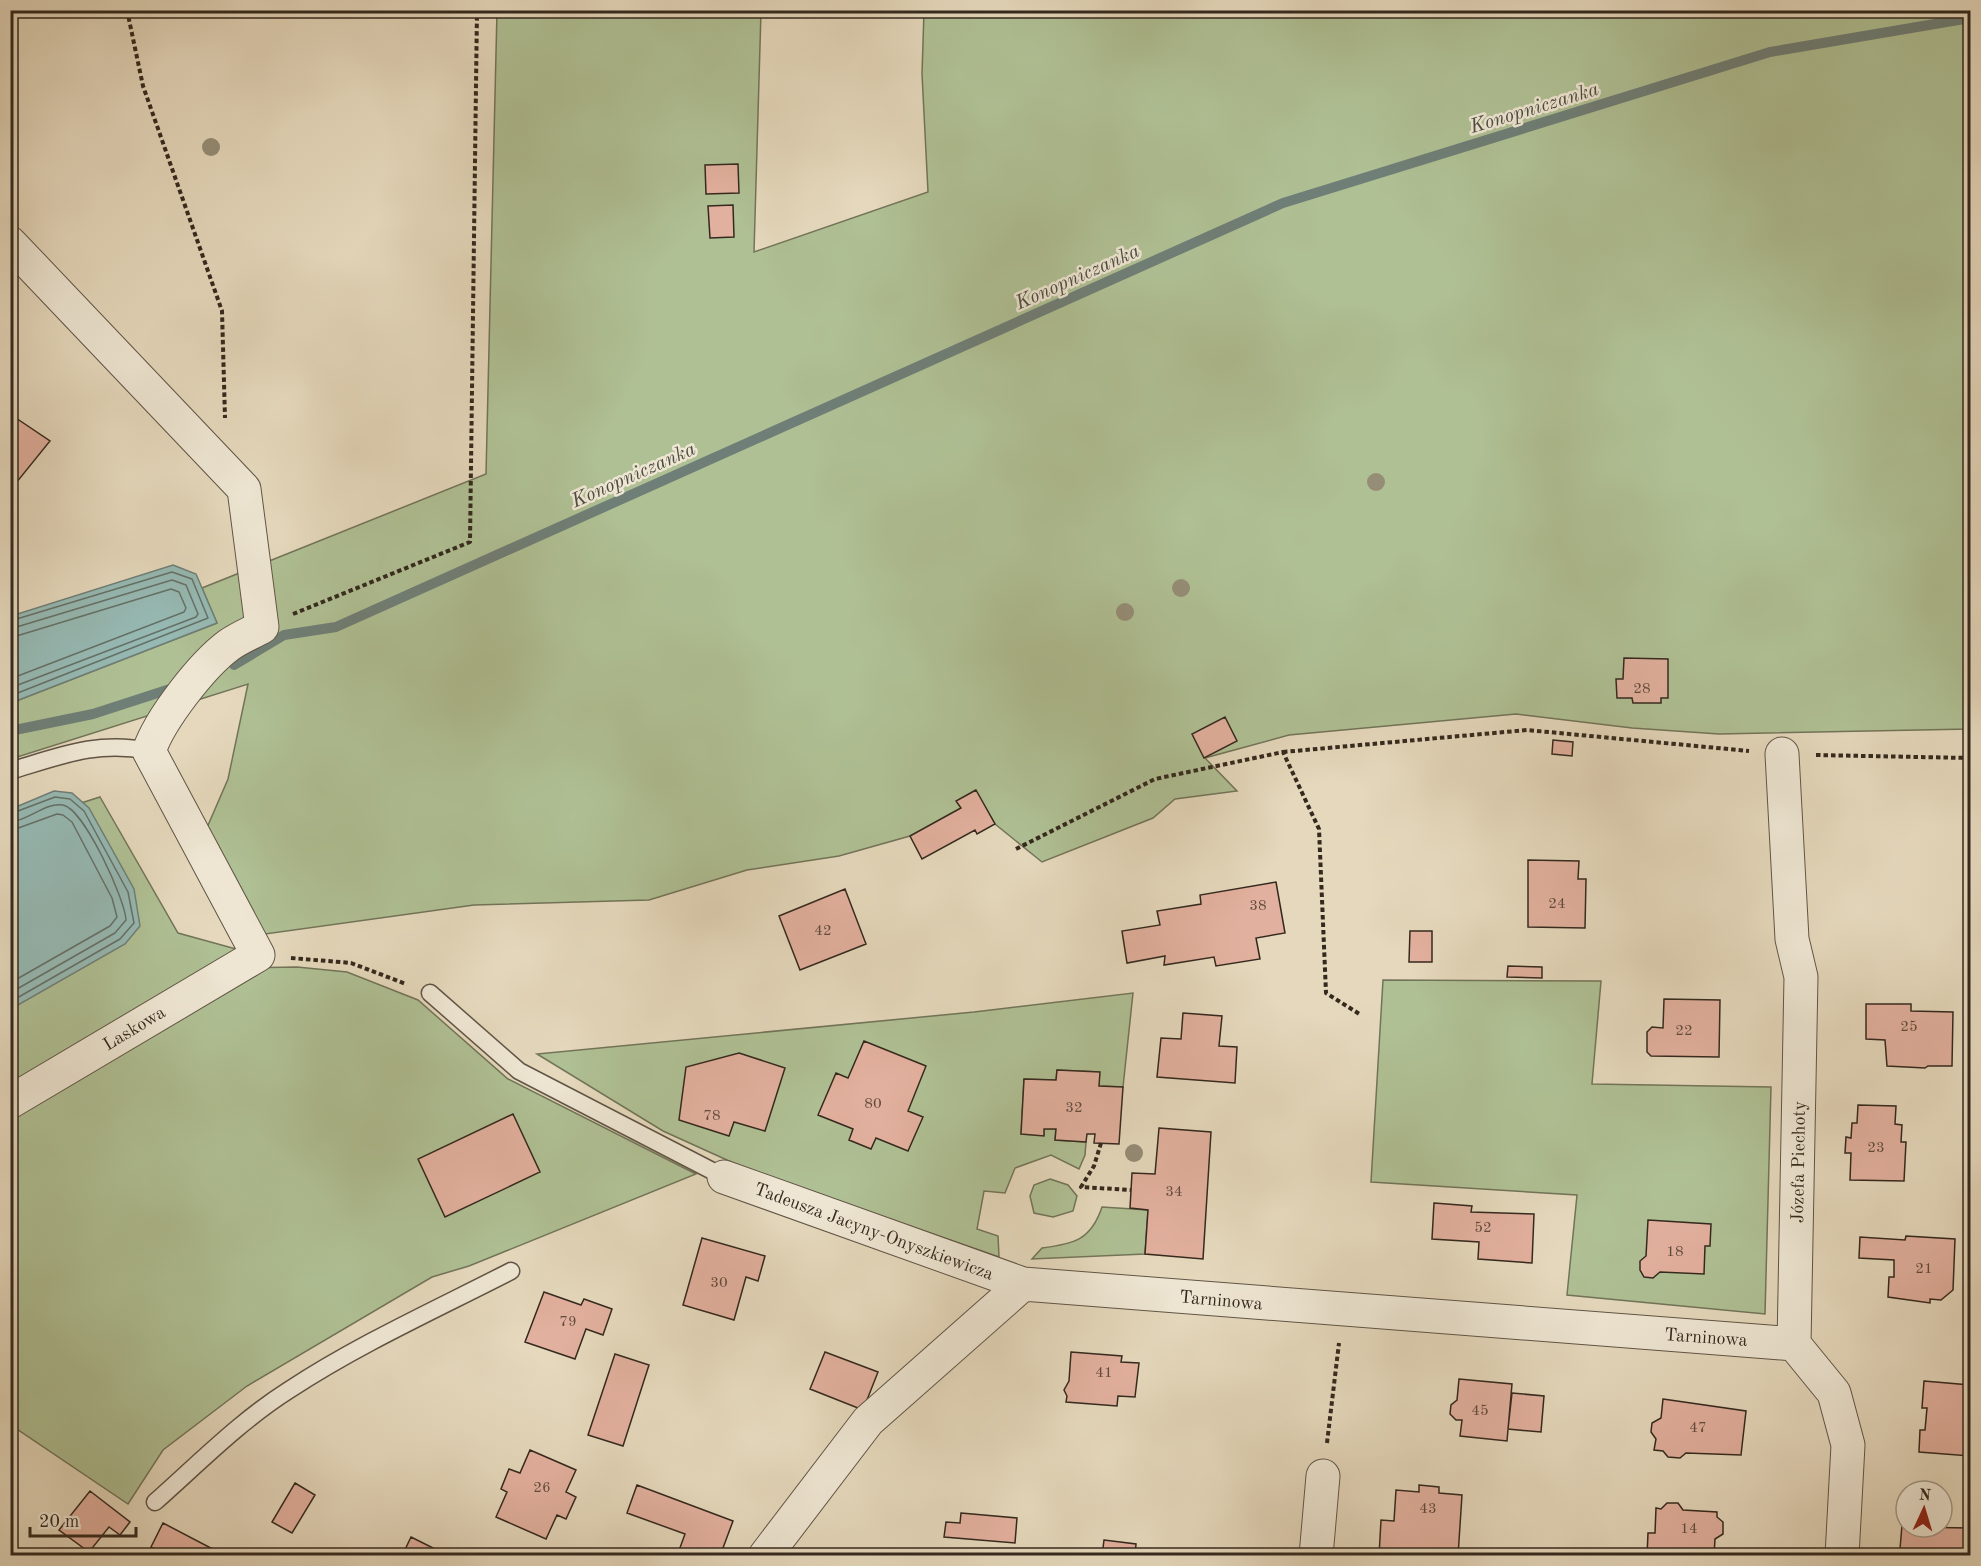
<svg xmlns="http://www.w3.org/2000/svg" width="1981" height="1566" font-family="'Old Standard TT',serif">
<style>
.green{fill:#afc094;stroke:#727459;stroke-width:1.5}
.water{fill:#96b9b3;stroke:#6f7f77;stroke-width:1.5}
.lines{fill:none;stroke-linecap:round;stroke-linejoin:round}
.shore{stroke:#657168;stroke-width:1.5}
.stream{stroke:#6f7f77;stroke-width:10}
.building{fill:#e2b09e;stroke:#34291e;stroke-width:1.5}
.lane-casing{stroke:#605546;stroke-width:19}
.street-casing{stroke:#605546;stroke-width:35}
.path{stroke:#34291e;stroke-width:4;stroke-dasharray:4.5 3;stroke-linecap:butt}
.lane{stroke:#eee6d3;stroke-width:16}
.street{stroke:#eee6d3;stroke-width:33}
.tree{fill:#958d76}
.labels{text-anchor:middle;stroke-width:5;stroke-linejoin:round;paint-order:stroke}
.number-label{font-size:15px;fill:#604b3e}
.street-label{font-size:18px;fill:#34291e;stroke:#eee6d3}
.water-label{font-size:20px;font-style:italic;fill:#4c4d43;stroke:#eee6d3}
</style>
<rect width="100%" height="100%" fill="#e5d8bc"/>
<filter id="stains"><feTurbulence type="fractalNoise" baseFrequency=".00333" numOctaves="4"/><feColorMatrix values="0 0 0 0 .2 0 0 0 0 .09 0 0 0 0 .02 0 0 0 .5 -.17"/></filter>
<radialGradient id="worn" r=".72"><stop offset=".6" stop-color="#630" stop-opacity="0"/><stop offset="1" stop-color="#630" stop-opacity=".3"/></radialGradient>
<!-- green -->
<path class="green" d="M497 11H761L754 252 928 192 922 74 924 11H1970V729L1719 734 1632 728 1516 714 1289 735 1205 758 1237 791 1175 799 1153 818 1042 862 995 824 975 790 957 801 961 808 910 836 839 856 747 870 649 900 474 905 258 935 206 830 228 779 248 684 11 759V703L217 623 202 588 486 474Z
M100 797 178 933 258 955 236 968 297 967 347 972 418 1000 508 1079 696 1174 469 1266 432 1277 247 1386 163 1450 128 1504 11 1425 10 830 25 821Z
M1383 980 1601 981 1592 1084 1771 1087 1765 1314 1567 1295 1577 1195 1371 1182Z
M1133 993 1123 1087 1099 1086V1072L1057 1070 1056 1080 1024 1079 1021 1134 1044 1135V1129H1056L1055 1140 1086 1142 1085 1155 1079 1169 1051 1155 1015 1168 1005 1193 984 1191 977 1229 998 1236 999 1257 749 1170 663 1131 537 1054 974 1012Z
M1050 1179 1068 1185 1077 1196 1073 1211 1053 1217 1034 1213 1030 1196 1034 1185Z
M1102 1207 1148 1210 1145 1254 1032 1259 1042 1248C1074 1244 1091 1240 1102 1207Z"/>
<!-- water -->
<path class="water" d="M173 565 196 574 217 623 11 703V616Z
M54 791 72 793 89 808 134 889 140 926 125 944 11 1009V809Z"/>
<g class="lines">
<!-- shore -->
<path class="shore" d="M10 621 172 572 192 579 208 618 10 696
M10 629 172 580 186 585 198 614 196 617 10 688
M10 638 171 589 179 592 186 608 184 612 10 679
M10 814 55 797 70 799 84 811 128 892 134 923 120 939 10 1002
M10 822C28 821 45 802 63 805 84 809 125 899 126 920L115 933 10 993
M10 831 57 814 63 815 72 822 112 898 117 917 110 926 10 983"/>
<!-- stream -->
<path class="stream" d="M234 665 284 635 336 627 1283 203 1770 52 1970 18
M10 731 93 714 170 689"/>
</g>
<!-- building -->
<path class="building" d="M738 164 739 193 706 194 705 165Z
M733 205 734 237 710 238 708 206Z
M10 414 50 441 12 488 10 486Z
M1624 658 1668 659V698H1661V703H1633L1632 698H1617L1616 679H1623Z
M1225 717 1237 741 1204 758 1192 734Z
M1553 740 1573 742 1572 756 1552 754Z
M976 790 995 824 977 834 975 830 922 859 910 836 961 808 956 801Z
M1528 860 1579 861 1578 879H1586L1585 928 1528 927Z
M1276 882 1285 933 1256 938 1260 959 1216 966 1214 957 1164 965 1165 956 1127 963 1122 931 1160 925 1157 911 1201 904 1200 895Z
M845 889 866 944 800 970 779 916Z
M1410 931H1432V962H1409Z
M1508 966 1542 967V978L1507 977Z
M1664 999 1720 1000 1719 1057 1651 1056 1647 1052V1032L1652 1027 1663 1028Z
M1866 1004H1911V1011L1953 1012 1952 1066H1928L1925 1068 1887 1066 1885 1040 1866 1039Z
M1183 1013 1222 1016 1219 1046 1237 1047 1235 1083 1157 1077 1161 1038 1181 1039Z
M864 1041 926 1066 908 1111 923 1117 908 1151 876 1138 871 1149 849 1140 853 1129 818 1115 836 1073 848 1078Z
M739 1053 785 1068 765 1131 734 1122 729 1136 679 1120 686 1067Z
M1057 1070 1100 1072 1099 1086 1123 1087 1119 1144 1094 1143 1095 1134H1087L1086 1142 1055 1140 1056 1129H1044V1136L1021 1134 1024 1079 1056 1080Z
M1858 1105 1896 1106 1895 1124 1902 1125 1901 1142H1906L1904 1181 1850 1180 1851 1153H1845L1846 1137 1851 1138 1852 1123H1857Z
M513 1114 540 1172 445 1217 418 1159Z
M1159 1128 1211 1132 1203 1259 1145 1254 1148 1210 1130 1208 1132 1173 1155 1174Z
M1434 1203 1472 1206 1471 1212 1534 1214 1532 1263 1478 1259 1479 1242 1432 1239Z
M1648 1220 1711 1224 1710 1246H1705L1704 1274 1660 1272 1653 1278 1644 1277 1640 1270V1261L1646 1256Z
M1906 1236 1955 1239 1953 1290 1941 1300 1930 1299V1303L1888 1297 1889 1277H1894V1260L1859 1258 1860 1237 1905 1240Z
M702 1238 765 1256 758 1281 746 1277 734 1320 683 1305Z
M544 1292 581 1305 584 1299 612 1309 603 1335 586 1329 575 1359 525 1342Z
M825 1352 878 1372 863 1410 810 1389Z
M1071 1352 1122 1356 1121 1362 1139 1363 1135 1397 1118 1396 1117 1406 1066 1402 1067 1396 1064 1390 1069 1381Z
M615 1354 649 1365 623 1446 588 1435Z
M1459 1379 1512 1384 1507 1441 1460 1436 1462 1420H1456L1450 1414 1451 1405 1457 1400Z
M1924 1381 1970 1385V1456L1919 1452 1920 1430H1925L1927 1408H1922Z
M1512 1393 1544 1396 1541 1432 1508 1429Z
M1663 1399 1746 1411 1741 1455 1686 1453 1680 1458 1668 1457 1663 1451 1654 1450 1656 1439 1651 1432 1652 1423 1661 1418Z
M530 1450 576 1470 566 1492 576 1497 566 1519 557 1515 546 1539 496 1517 507 1492 501 1489 509 1469 520 1473Z
M295 1483 315 1495 292 1533 272 1522Z
M637 1485 733 1521 720 1556H677L685 1534 627 1513Z
M1419 1485 1439 1487V1493L1462 1495 1458 1556H1379L1381 1520 1394 1521 1396 1490 1419 1492Z
M90 1491 130 1522 120 1535 109 1527 89 1552 59 1530Z
M1667 1503H1678L1683 1510 1717 1512V1517L1723 1522V1534L1715 1539 1714 1556H1647L1648 1533H1655L1656 1508 1661 1509Z
M961 1513 1017 1518 1015 1543 944 1537 946 1522 960 1523Z
M1903 1513H1906V1527L1970 1528V1556H1909L1910 1550 1900 1549Z
M163 1523 226 1556H167L151 1547Z
M411 1537 449 1556H402Z
M1104 1540 1136 1544 1135 1556H1102Z"/>
<g class="lines">
<!-- lane casing -->
<g class="lane-casing">
<path id="lane" d="M10 771C60 756 98 740 149 751
M430 993 519 1071 724 1177
M155 1502C198 1464 240 1421 289 1390 359 1344 437 1309 511 1271"/>
</g>
<!-- street casing -->
<g class="street-casing">
<path id="street" d="M10 243 244 489 262 627C251 633 239 638 229 645 202 665 160 719 149 751L258 955 10 1102
M1782 754 1792 939 1801 977 1794 1344 1834 1393 1848 1445 1842 1556
M724 1177 1023 1284
M765 1556 868 1421 1023 1284 1794 1344
M1316 1556 1323 1476"/>
</g>
<!-- path -->
<path class="path" d="M127 10 143 86 222 311 225 418
M293 614 470 542 477 10
M1283 752 1527 730 1749 751
M1816 755 1970 758
M1016 849 1155 779 1283 752 1319 829 1326 993 1361 1015
M291 958 351 963 406 984
M1101 1143 1094 1166 1081 1187 1131 1190
M1327 1443 1339 1343"/>
<!-- lane -->
<use href="#lane" class="lane"/>
<!-- street -->
<use href="#street" class="street"/>
</g>
<!-- trees -->
<g class="tree">
<circle cx="211" cy="147" r="9"/>
<circle cx="1376" cy="482" r="9"/>
<circle cx="1181" cy="588" r="9"/>
<circle cx="1125" cy="612" r="9"/>
<circle cx="1134" cy="1153" r="9"/>
</g>
<g class="labels">
<!-- number labels -->
<g class="number-label">
<text x="1642" y="693">28</text>
<text x="1557" y="908">24</text>
<text x="1258" y="910">38</text>
<text x="823" y="935">42</text>
<text x="1909" y="1031">25</text>
<text x="1684" y="1035">22</text>
<text x="873" y="1108">80</text>
<text x="1074" y="1112">32</text>
<text x="712" y="1120">78</text>
<text x="1876" y="1152">23</text>
<text x="1174" y="1196">34</text>
<text x="1483" y="1232">52</text>
<text x="1675" y="1256">18</text>
<text x="1924" y="1273">21</text>
<text x="719" y="1287">30</text>
<text x="568" y="1326">79</text>
<text x="1104" y="1377">41</text>
<text x="1480" y="1415">45</text>
<text x="1698" y="1432">47</text>
<text x="542" y="1492">26</text>
<text x="1428" y="1513">43</text>
<text x="1689" y="1533">14</text>
</g>
<!-- street labels -->
<g class="street-label">
<text transform="translate(134 1028) rotate(-31)" y="6">Laskowa</text>
<text transform="translate(1798 1162) rotate(-89)" y="6">Józefa Piechoty</text>
<text transform="translate(874 1231) rotate(20)" y="6">Tadeusza Jacyny-Onyszkiewicza</text>
<text transform="translate(1221 1300) rotate(5)" y="6">Tarninowa</text>
<text transform="translate(1706 1337) rotate(4)" y="6">Tarninowa</text>
</g>
<!-- water labels -->
<g class="water-label">
<text transform="translate(1534 107) rotate(-17)" y="7">Konopniczanka</text>
<text transform="translate(1077 276) rotate(-24)" y="7">Konopniczanka</text>
<text transform="translate(633 474) rotate(-24)" y="7">Konopniczanka</text>
</g>
</g>
<!-- margin -->
<rect width="1981" height="1566" fill="none" stroke="#e5d8bc" stroke-width="36"/>
<rect x="12" y="12" width="1957" height="1542" fill="none" stroke="#34291e" stroke-width="3"/>
<rect x="18" y="18" width="1945" height="1530" fill="none" stroke="#34291e" stroke-width="1.5"/>
<!-- north arrow -->
<g transform="translate(1924 1509) rotate(4)"><circle r="28" fill="#eee6d3" stroke="#a49a8b" stroke-width="1.5"/>
<path d="M0-4.5L10 22L0 15L-10 22Z" fill="#8f2418"/>
<text y="-9" font-size="16" font-weight="bold" text-anchor="middle" fill="#34291e">N</text>
</g>
<!-- scale -->
<path d="M30 1527v9h106v-9" fill="none" stroke="#34291e" stroke-width="3"/>
<text x="39" y="1527" font-size="18" fill="#34291e" stroke="#eee6d3" stroke-width="4.5" paint-order="stroke">20 m</text>
<rect width="100%" height="100%" filter="url(#stains)"/>
<rect width="100%" height="100%" fill="url(#worn)"/>
</svg>
